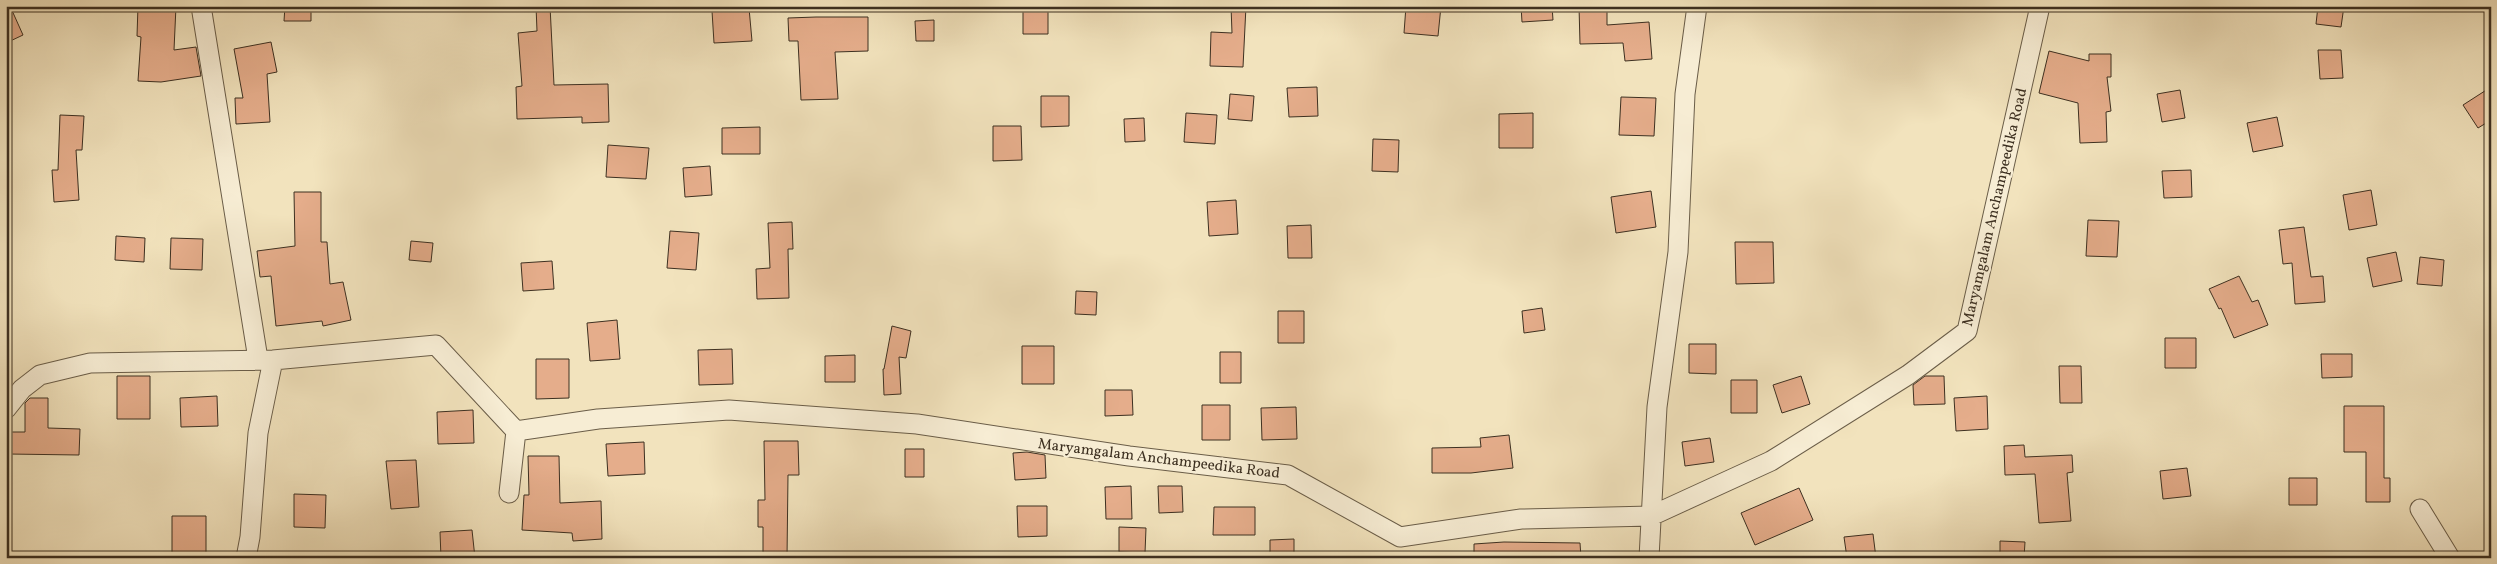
<svg xmlns="http://www.w3.org/2000/svg" width="2497" height="564" font-family="Vollkorn,serif">
<style>
.building{fill:#e5ad8b;stroke:#3d3021}
.lines{fill:none;stroke-linecap:round;stroke-linejoin:round}
.street-casing{stroke:#6a5d48;stroke-width:21}
.street{stroke:#f7edd4;stroke-width:19}
.labels{text-anchor:middle;stroke-width:4.5;stroke-linejoin:round;paint-order:stroke}
.street-label{font-size:15px;fill:#3d3021;stroke:#f7edd4}
</style>
<rect width="100%" height="100%" fill="#f2e3bd"/>
<filter id="stains"><feTurbulence type="fractalNoise" baseFrequency=".004" numOctaves="4"/><feColorMatrix values="0 0 0 0 .2 0 0 0 0 .09 0 0 0 0 .02 0 0 0 .5 -.17"/></filter>
<radialGradient id="worn" r=".72"><stop offset=".6" stop-color="#630" stop-opacity="0"/><stop offset="1" stop-color="#630" stop-opacity=".3"/></radialGradient>
<!-- building -->
<path class="building" d="M6 6H10L23 35 6 43Z
M138 6H176L174 50 196 47 201 76 161 82 138 81 141 37 137 36Z
M285 6H311V21H284Z
M536 6H550L554 85 608 84 609 122 582 123V117L517 119 516 87 522 86 518 33 537 31Z
M1023 6H1048V34H1023Z
M1231 6H1246L1243 67 1210 66 1211 32 1232 33Z
M1406 6H1441L1438 36 1404 33Z
M1521 6H1552L1553 20 1522 22Z
M1579 6H1607V25L1649 22 1652 59 1625 61 1623 43 1580 44Z
M2318 6H2344L2341 27 2316 24Z
M749 8 752 41 714 43 712 11Z
M816 17H868V51L835 52 838 99 801 100 798 41H789L788 18Z
M934 20V41H916L915 21Z
M271 42 277 72 267 74 270 122 236 124 235 98H243L234 49Z
M2318 50H2341L2343 78 2320 79Z
M2049 51 2089 61V54H2111V77H2107L2111 111 2106 112 2107 142 2080 143 2078 103 2039 93Z
M1317 87 1318 116 1289 117 1287 88Z
M2491 87V120L2478 128 2463 105Z
M2180 90 2185 118 2162 122 2157 94Z
M1230 94 1254 96 1252 121 1228 119Z
M1041 96H1069V126L1041 127Z
M1621 97 1656 98 1654 136 1619 135Z
M1186 113 1217 115 1215 144 1184 142Z
M1533 113V148H1499V114Z
M60 115 84 116 82 150H76L79 200 54 202 52 170H58Z
M2277 117 2283 146 2253 152 2247 123Z
M1144 118 1145 141 1125 142 1124 119Z
M993 126H1021L1022 160 993 161Z
M760 127V154H722V128Z
M1373 139 1399 140 1398 172 1372 171Z
M608 145 649 148 646 179 606 177Z
M710 166 712 195 685 197 683 168Z
M2191 170 2192 197 2164 198 2162 171Z
M2371 190 2377 225 2349 230 2343 195Z
M1651 191 1656 227 1616 233 1611 197Z
M294 192H321V242H327L330 284 343 282 351 320 323 326 322 321 276 326 271 276 260 277 257 251 295 246Z
M1236 200 1238 234 1209 236 1207 202Z
M2088 220 2119 221 2117 257 2086 256Z
M792 222 793 249H788L789 298 757 299 756 269 770 268 768 223Z
M1311 225 1312 258H1288L1287 226Z
M2304 227 2311 277 2323 276 2325 302 2295 304 2292 263 2283 264 2279 230Z
M670 231 699 233 696 270 667 268Z
M116 236 145 238 144 262 115 260Z
M171 238 203 239 202 270 170 269Z
M411 241 433 243 431 262 409 260Z
M1735 242H1773L1774 283 1736 284Z
M2396 252 2402 281 2373 287 2367 258Z
M2420 257 2444 260 2442 286 2417 284Z
M552 261 554 289 523 291 521 263Z
M2239 276 2252 302 2258 300 2268 325 2234 338 2221 308 2219 309 2209 289Z
M1076 291 1097 292 1096 315 1075 314Z
M1542 308 1545 330 1524 333 1522 311Z
M1278 311H1304V343H1278Z
M617 320 620 359 590 361 587 323Z
M892 326 911 331 906 358 899 357 901 394 884 395 883 369H884Z
M2165 338H2196V368H2165Z
M1689 344H1716V374L1689 373Z
M1022 346H1054V384H1022Z
M732 349 733 384 699 385 698 350Z
M1220 352H1241V383H1220Z
M2321 354H2352V377L2322 378Z
M855 355V382H825V356Z
M536 359H569V398L536 399Z
M2059 366H2081L2082 403H2060Z
M117 376H150V419H117Z
M1801 376 1810 404 1782 413 1773 385Z
M1925 376H1944L1945 404 1914 405 1913 385Z
M1731 380H1757V413H1731Z
M1105 390H1132L1133 415 1105 416Z
M217 396 218 426 181 427 180 398Z
M1987 396 1988 429 1956 431 1954 398Z
M30 398H48V428L80 429 79 455 8 454V432H25V403Z
M1202 405H1230V440H1202Z
M2344 406H2384V478H2390V502H2366V452H2344Z
M1296 407 1297 439 1262 440 1261 408Z
M473 410 474 443 438 444 437 412Z
M1509 435 1513 468 1471 473H1432V448L1481 447 1480 438Z
M1710 438 1714 462 1685 466 1682 442Z
M764 441H798L799 475H788L787 558H763V527H758V500H765Z
M644 442 645 474 608 476 606 444Z
M2024 445 2025 457 2072 455 2073 472 2067 473 2071 521 2039 523 2035 474 2005 475 2004 446Z
M905 449H924V477H905Z
M1027 452 1045 455 1046 478 1015 480 1013 453Z
M528 456H559L560 503 601 501 602 539 573 541 572 533 522 530 524 495H529Z
M416 460 419 507 391 509 386 461Z
M2187 468 2191 496 2163 499 2160 471Z
M2289 478H2317V505H2289Z
M1131 486 1132 519H1106L1105 487Z
M1158 486H1182L1183 512 1159 513Z
M1799 488 1813 520 1755 545 1741 513Z
M294 494 326 495 325 528 294 527Z
M1017 506H1047V536L1018 537Z
M1214 507H1255V535H1213Z
M172 516H206V556H172Z
M1119 527 1146 528 1145 553 1119 552Z
M472 530 475 558H441L440 532Z
M1873 534 1876 558H1847L1844 537Z
M1294 539V558H1270V540Z
M2000 541 2025 542 2024 558H2000Z
M1504 542 1580 543 1581 558H1474V544Z"/>
<g class="lines">
<!-- street casing -->
<g class="street-casing">
<path id="street" d="M201 6 258 359
M6 409 22 389 40 375 90 363 273 360 436 345 516 431 598 419 729 410 917 424 1129 456 1288 475 1400 537 1521 519 1651 516 1771 461 1908 375 1967 331 2040 6
M509 493 516 431
M2420 509 2450 558
M246 558 250 537 258 433 273 360
M1649 558 1657 407 1678 252 1685 94 1697 6"/>
</g>
<!-- street -->
<use href="#street" class="street"/>
</g>
<g class="labels">
<!-- street labels -->
<g class="street-label">
<text transform="translate(1994 207) rotate(-77)" y="5">Maryamgalam Anchampeedika Road</text>
<text transform="translate(1159 458) rotate(7)" y="5">Maryamgalam Anchampeedika Road</text>
</g>
</g>
<!-- margin -->
<rect width="2497" height="564" fill="none" stroke="#f2e3bd" stroke-width="25"/>
<rect x="8" y="8" width="2482" height="549" fill="none" stroke="#3d3021" stroke-width="2.5"/>
<rect x="12" y="12" width="2472" height="539" fill="none" stroke="#3d3021"/>
<rect width="100%" height="100%" filter="url(#stains)"/>
<rect width="100%" height="100%" fill="url(#worn)"/>
</svg>
